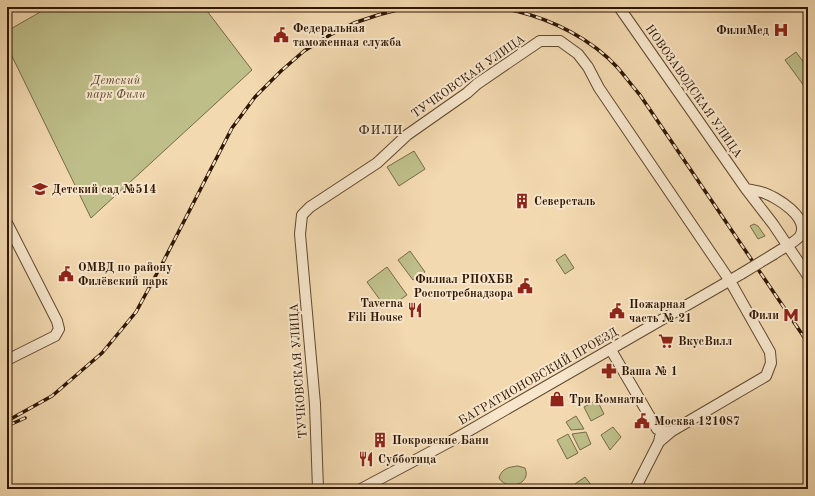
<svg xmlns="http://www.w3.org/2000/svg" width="815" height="496" font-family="'Old Standard TT',serif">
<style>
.green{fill:#bebe89;stroke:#766a46}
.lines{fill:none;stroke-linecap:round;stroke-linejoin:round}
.minor-casing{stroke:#60482e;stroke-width:12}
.minor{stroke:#f7e6cc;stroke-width:10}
.rail-casing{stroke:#2f1703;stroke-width:3.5}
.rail{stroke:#f7e6cc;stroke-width:2;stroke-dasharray:6;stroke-linecap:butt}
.minor-bridge-casing{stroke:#60482e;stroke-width:12;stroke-linecap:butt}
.minor-bridge{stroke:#f7e6cc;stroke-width:10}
.labels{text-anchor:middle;stroke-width:4;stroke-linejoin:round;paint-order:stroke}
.poi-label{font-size:12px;font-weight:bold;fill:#2f1703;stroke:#f7e6cc;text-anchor:start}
.street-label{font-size:12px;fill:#2f1703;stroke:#f7e6cc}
.park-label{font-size:12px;font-style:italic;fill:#5a492b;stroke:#f7e6cc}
.neighbourhood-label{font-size:13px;letter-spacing:1px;fill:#2f1703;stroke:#f7e6cc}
</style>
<rect width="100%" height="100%" fill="#f3d9b0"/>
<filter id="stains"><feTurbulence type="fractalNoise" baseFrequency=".005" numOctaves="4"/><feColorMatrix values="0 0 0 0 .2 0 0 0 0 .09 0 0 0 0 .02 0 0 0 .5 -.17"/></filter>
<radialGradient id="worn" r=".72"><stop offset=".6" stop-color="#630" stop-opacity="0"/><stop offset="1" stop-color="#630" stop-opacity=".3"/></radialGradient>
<!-- green -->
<path class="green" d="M49 7H204L252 70 91 218 7 46V31Z
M796 52 808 68V89L807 90 785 60Z
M414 151 425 169 399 186 387 167Z
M754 224 758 226 765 236 758 239 750 226Z
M410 251 425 272 413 280 398 260Z
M565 254 574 268 565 274 556 260Z
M387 267 407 295 394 304 390 299 383 304 367 282Z
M597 400 604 414 591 421 584 407Z
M576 416 584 429 571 430 566 422Z
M613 427 621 437 610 450 601 435Z
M586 432 591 444 580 450 572 434Z
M568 434 578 453 567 459 557 440Z
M518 466 525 468C532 485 506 491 499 478 502 468 509 467 518 466Z
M585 477 592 486 588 489H579L575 484Z"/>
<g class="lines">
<!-- minor casing -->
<g class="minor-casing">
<path id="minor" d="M619 7 746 189 773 224 808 276
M746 189C751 190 757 191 761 192 776 196 811 218 800 236 796 242 781 249 774 254
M7 223 57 321 59 329 55 336 7 360
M611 350 657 429 666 432 672 431
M318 489 315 404 300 234 302 215 310 207 377 163 407 135 467 93 477 84 540 41H560L578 54 588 67 599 88 730 281 770 352 771 363 766 376 672 431 659 442
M361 489 453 440 741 274
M635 489 659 442 660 437"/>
</g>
<!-- minor -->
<use href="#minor" class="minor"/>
<!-- rail casing -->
<g class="rail-casing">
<path id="rail" d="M489 7C498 8 508 9 516 11 553 20 591 39 617 67 625 76 632 86 640 95L808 343
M7 421 52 396 102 353 136 312 162 264 232 128 255 97 281 71 304 51 330 35 354 23 378 15 408 7
M9 425 25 418"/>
</g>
<!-- rail -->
<use href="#rail" class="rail"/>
<!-- minor-bridge casing -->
<g class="minor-bridge-casing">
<path id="minor-bridge" d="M741 274 774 254"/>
</g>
<!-- minor-bridge -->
<use href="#minor-bridge" class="minor-bridge"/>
</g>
<!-- icons -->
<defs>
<g id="hospital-bare" transform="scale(1.2)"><path d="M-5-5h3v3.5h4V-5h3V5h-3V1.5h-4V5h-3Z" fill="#8f2418" stroke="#f7e6cc" stroke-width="2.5" paint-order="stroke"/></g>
<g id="civic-bare" transform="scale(1.2)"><path d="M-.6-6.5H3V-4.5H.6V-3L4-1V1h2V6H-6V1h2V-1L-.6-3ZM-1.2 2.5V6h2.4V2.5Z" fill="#8f2418" stroke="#f7e6cc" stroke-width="2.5" paint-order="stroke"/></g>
<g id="school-bare" transform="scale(1.2)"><path d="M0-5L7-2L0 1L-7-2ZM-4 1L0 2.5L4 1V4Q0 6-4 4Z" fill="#8f2418" stroke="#f7e6cc" stroke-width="2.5" paint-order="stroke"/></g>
<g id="building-bare" transform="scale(1.2)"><path d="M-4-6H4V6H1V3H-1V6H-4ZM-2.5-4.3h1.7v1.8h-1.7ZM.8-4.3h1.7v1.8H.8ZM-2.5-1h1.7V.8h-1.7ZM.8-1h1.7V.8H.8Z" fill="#8f2418" stroke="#f7e6cc" stroke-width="2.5" paint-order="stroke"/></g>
<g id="restaurant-bare" transform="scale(1.2)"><path d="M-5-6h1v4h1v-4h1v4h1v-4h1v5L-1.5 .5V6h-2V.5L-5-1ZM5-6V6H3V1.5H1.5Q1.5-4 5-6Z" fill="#8f2418" stroke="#f7e6cc" stroke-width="2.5" paint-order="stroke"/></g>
<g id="metro-bare" transform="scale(1.2)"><path d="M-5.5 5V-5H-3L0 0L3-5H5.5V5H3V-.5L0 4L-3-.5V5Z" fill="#8f2418" stroke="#f7e6cc" stroke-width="2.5" paint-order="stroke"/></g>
<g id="supermarket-bare" transform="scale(1.2)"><path d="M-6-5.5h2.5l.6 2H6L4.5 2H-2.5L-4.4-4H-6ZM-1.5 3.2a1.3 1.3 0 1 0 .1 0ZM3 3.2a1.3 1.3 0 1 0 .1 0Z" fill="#8f2418" stroke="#f7e6cc" stroke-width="2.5" paint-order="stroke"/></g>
<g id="pharmacy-bare" transform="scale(1.2)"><path d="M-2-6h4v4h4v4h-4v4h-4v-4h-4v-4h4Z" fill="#8f2418" stroke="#f7e6cc" stroke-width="2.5" paint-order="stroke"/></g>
<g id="shop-bare" transform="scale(1.2)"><path d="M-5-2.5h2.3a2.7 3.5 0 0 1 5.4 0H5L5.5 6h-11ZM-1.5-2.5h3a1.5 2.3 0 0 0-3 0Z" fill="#8f2418" stroke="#f7e6cc" stroke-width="2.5" paint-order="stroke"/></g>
</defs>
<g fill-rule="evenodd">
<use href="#hospital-bare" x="781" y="30"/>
<use href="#civic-bare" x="281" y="35"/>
<use href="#school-bare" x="40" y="189"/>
<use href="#building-bare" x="522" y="201"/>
<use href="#civic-bare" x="66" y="274"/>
<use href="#civic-bare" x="525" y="286"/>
<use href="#restaurant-bare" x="415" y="310"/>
<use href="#civic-bare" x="617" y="311"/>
<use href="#metro-bare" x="791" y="315"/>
<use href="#supermarket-bare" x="666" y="341"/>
<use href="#pharmacy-bare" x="609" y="371"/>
<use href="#shop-bare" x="557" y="399"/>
<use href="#civic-bare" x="642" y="421"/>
<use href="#building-bare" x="380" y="440"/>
<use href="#restaurant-bare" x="366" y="459"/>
</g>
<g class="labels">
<!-- poi labels -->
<g class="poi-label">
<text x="293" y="32">Федеральная<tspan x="293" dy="14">таможенная служба</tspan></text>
<text x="769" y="34" text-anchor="end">ФилиМед</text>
<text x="52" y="193">Детский сад №514</text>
<text x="534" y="205">Северсталь</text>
<text x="78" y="271">ОМВД по району<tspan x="78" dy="14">Филёвский парк</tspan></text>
<text x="513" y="283" text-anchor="end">Филиал РПОХБВ<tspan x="513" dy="14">Роспотребнадзора</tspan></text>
<text x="403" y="307" text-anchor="end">Taverna<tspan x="403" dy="14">Fili House</tspan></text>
<text x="629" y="308">Пожарная<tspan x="629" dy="14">часть № 21</tspan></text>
<text x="779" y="319" text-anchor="end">Фили</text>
<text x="678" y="345">ВкусВилл</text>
<text x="621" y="375">Ваша № 1</text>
<text x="569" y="403">Три Комнаты</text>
<text x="654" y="425">Москва 121087</text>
<text x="392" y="444">Покровские Бани</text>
<text x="378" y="463">Субботица</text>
</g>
<!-- street labels -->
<g class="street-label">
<text transform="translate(468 76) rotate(-35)" y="4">ТУЧКОВСКАЯ УЛИЦА</text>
<text transform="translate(694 91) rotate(55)" y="4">НОВОЗАВОДСКАЯ УЛИЦА</text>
<text transform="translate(298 371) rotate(-94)" y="4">ТУЧКОВСКАЯ УЛИЦА</text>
<text transform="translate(538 376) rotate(-30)" y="4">БАГРАТИОНОВСКИЙ ПРОЕЗД</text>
</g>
<!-- park labels -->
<g class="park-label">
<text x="116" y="84">Детский<tspan x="116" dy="14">парк Фили</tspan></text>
</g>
<!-- neighbourhood labels -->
<g class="neighbourhood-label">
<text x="381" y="134">ФИЛИ</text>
</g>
</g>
<!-- margin -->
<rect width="815" height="496" fill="none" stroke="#f3d9b0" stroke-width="24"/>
<rect x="8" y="8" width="799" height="480" fill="none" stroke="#2f1703" stroke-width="2"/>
<rect x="12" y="12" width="791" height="472" fill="none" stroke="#2f1703"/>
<rect width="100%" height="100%" filter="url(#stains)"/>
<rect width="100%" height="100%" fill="url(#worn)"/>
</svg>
